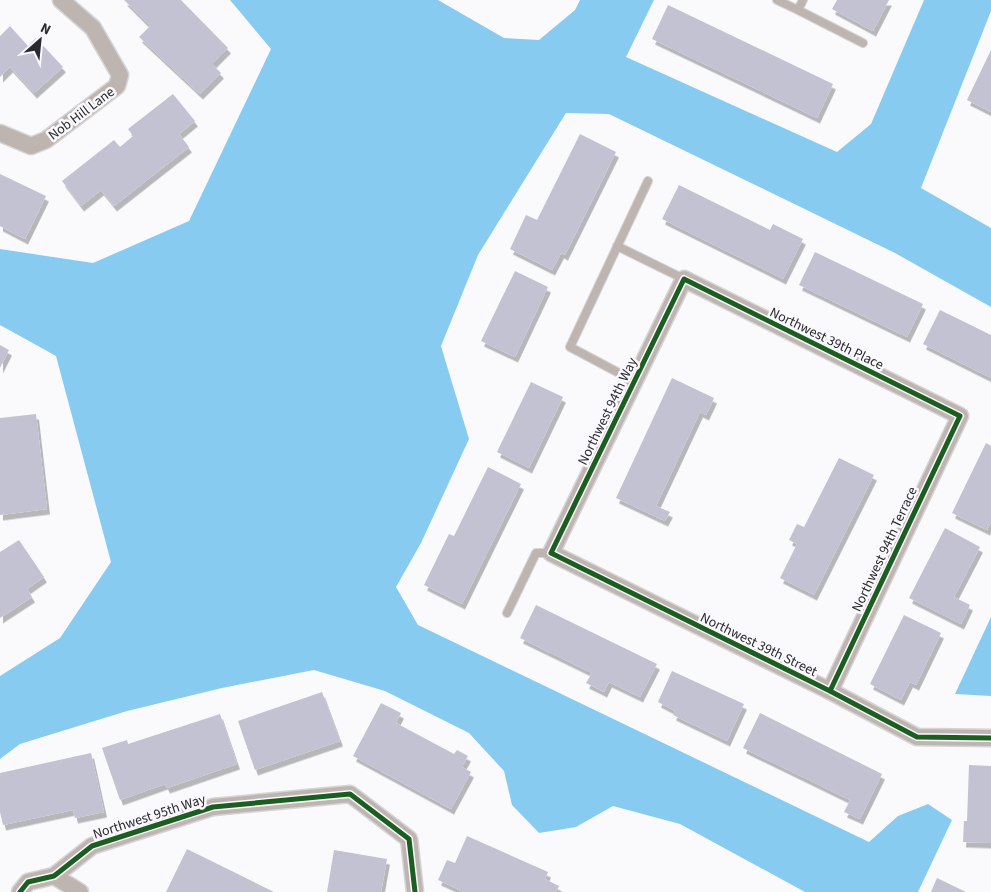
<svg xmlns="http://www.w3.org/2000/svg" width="991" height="892" font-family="'Source Sans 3',sans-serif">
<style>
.water{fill:#87ccf0}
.building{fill:#c3c2d3;filter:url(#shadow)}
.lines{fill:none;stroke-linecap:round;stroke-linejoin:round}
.service-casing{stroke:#d5d5d7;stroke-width:10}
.minor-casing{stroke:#d5d5d7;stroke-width:19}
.service{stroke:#bfb5b0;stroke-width:8}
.minor{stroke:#bfb5b0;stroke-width:16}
.cycleway-casing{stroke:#f9f9fe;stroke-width:8}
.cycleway{stroke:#1b5e20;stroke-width:5}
.labels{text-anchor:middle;stroke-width:5;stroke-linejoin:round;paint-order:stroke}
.street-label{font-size:14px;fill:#2a2a2c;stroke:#f9f9fe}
</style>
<defs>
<filter id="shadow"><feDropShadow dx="3" dy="5.5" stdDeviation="0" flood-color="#0004"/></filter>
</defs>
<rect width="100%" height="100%" fill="#fafafd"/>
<!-- water -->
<path class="water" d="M230 0H438L504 38 539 40 575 10 580 0H654L626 57 837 152 871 124 924 0H991V11L921 188 991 228V307L895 253 609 114 566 113 478 255 441 346 469 439 421 543 396 587 418 625 869 842 898 816 928 804 952 820 918 892H805L680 824 613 806 576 827 539 833 512 805 504 771 469 733 385 691 314 670 222 688 127 711 20 744 0 759V676L60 638 111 562 56 356 0 325V249L93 263 189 221 271 49Z
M991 617V696L955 694Z"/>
<!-- building -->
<path class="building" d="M124 0H181L228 48 212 64 221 73 200 94 139 37 150 26Z
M837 0H889L873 31 832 9Z
M668 5 833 84 817 118 652 39Z
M10 26 28 46 36 38 63 67 34 93 10 67 0 77V36Z
M991 50V112L967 100Z
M173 94 195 121 179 134 189 147 114 206 101 190 81 206 62 181 114 140 120 147 133 136 128 129Z
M580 134 616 152 565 255 561 253 552 270 510 249 526 215 537 220Z
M0 174 46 196 25 239 0 226Z
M679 185 770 230 773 224 803 239 783 279 662 219Z
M815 252 923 304 907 337 799 285Z
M515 271 548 287 515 357 481 341Z
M940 310 991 335V378L923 344Z
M0 345 9 350 0 368Z
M672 378 714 398 706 415 700 412 656 506 670 512 665 521 616 498Z
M531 382 563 397 529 468 497 452Z
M36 414 47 509 0 515V418Z
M986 443 991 446V522L987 530 952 513Z
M839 458 874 475 814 595 780 578 797 544 789 540 797 524 804 527Z
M488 467 521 484 462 604 424 585 449 534 454 536Z
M945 528 980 547 954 597 970 605 961 624 909 598Z
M19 540 44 577 27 589 32 597 0 618V552Z
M536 605 657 664 640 697 609 682 604 692 586 683 592 673 520 638Z
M904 615 941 633 916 685 910 682 901 700 870 684Z
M672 671 744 704 727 741 673 715 675 711 658 702Z
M322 692 340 741 255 770 238 721Z
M381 703 401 713 396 723 454 754 457 750 468 756 462 767 471 772 451 809 353 756Z
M760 713 882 774 860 819 844 812 850 800 743 748Z
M220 714 237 764 167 788 165 784 120 800 102 748 127 740 128 744Z
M91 753 104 812 75 818 73 810 3 825 0 812V773Z
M969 765 991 766V843L963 842 964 821H967Z
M467 836 548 872 545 879 559 886 556 892H464L438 880 447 860 455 863Z
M187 849 274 892H166Z
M334 850 387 859 381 892H327Z
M937 878 966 892H931Z"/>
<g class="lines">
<!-- service casing -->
<g class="service-casing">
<path id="service" d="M777 0 798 10
M803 0 798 10 863 43
M617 246 684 279
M634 381 570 347 648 181
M507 613 536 553H551"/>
</g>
<!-- minor casing -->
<g class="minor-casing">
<path id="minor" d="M0 133 31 146 46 140 117 86 120 75 93 28 61 0
M830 691 960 416 684 279 551 553 830 691 917 737 991 738
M54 876 80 892
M20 892 28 882 54 876 92 846 213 807 350 794 409 839 415 892"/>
</g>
<!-- service -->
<use href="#service" class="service"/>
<!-- minor -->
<use href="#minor" class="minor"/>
<!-- cycleway casing -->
<g class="cycleway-casing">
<path id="cycleway" d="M830 691 960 416 684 279 551 553 830 691 917 737 991 738
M20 892 28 882 54 876 92 846 213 807 350 794 409 839 415 892"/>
</g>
<!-- cycleway -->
<use href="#cycleway" class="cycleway"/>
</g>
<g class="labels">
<!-- street labels -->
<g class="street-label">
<text transform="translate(81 113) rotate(-37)" y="5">Nob Hill Lane</text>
<text transform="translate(827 338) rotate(26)" y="5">Northwest 39th Place</text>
<text transform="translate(607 411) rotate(-64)" y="5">Northwest 94th Way</text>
<text transform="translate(884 549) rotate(-65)" y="5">Northwest 94th Terrace</text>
<text transform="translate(759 644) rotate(26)" y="5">Northwest 39th Street</text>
<text transform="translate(149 816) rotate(-18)" y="5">Northwest 95th Way</text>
</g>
</g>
<!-- north arrow -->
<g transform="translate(40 40) rotate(27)" stroke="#f9f9fe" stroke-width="4" paint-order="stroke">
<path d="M0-4L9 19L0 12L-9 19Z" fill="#2a2a2c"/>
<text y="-8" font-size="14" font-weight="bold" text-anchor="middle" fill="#2a2a2c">N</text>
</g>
</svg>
